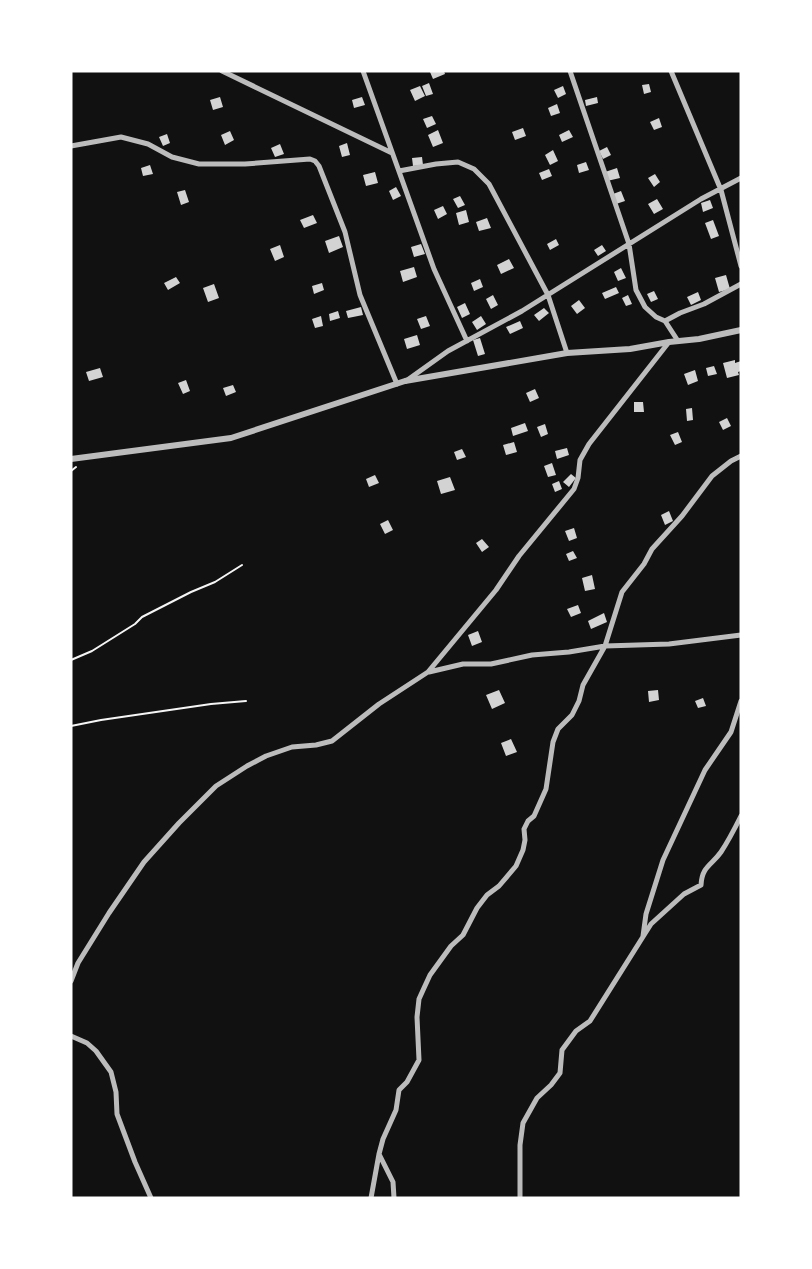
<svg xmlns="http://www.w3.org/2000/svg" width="812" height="1269" font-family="Cabin,sans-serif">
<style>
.building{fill:#d3d3d3}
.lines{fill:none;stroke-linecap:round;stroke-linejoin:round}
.path{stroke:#f5f5f5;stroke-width:2}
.minor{stroke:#bcbcbc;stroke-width:5}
.tertiary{stroke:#bcbcbc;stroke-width:6}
</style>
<rect width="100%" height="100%" fill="#111"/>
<!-- building -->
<path class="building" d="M432 71H444L445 74 433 79 430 72Z
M429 83 433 94 426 96 422 86Z
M649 84 651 92 644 94 642 85Z
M420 86 425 96 415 101 410 90Z
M563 86 566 94 558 98 554 90Z
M220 97 223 107 213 110 210 100Z
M362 97 365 105 354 108 352 100Z
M597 97 598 103 586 106 585 100Z
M557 104 560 113 551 116 548 108Z
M432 116 436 124 427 128 423 119Z
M659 118 662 127 654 130 650 122Z
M523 128 526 136 515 140 512 132Z
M438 130 443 143 433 147 428 135Z
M569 130 573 137 562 142 559 135Z
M230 131 234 140 225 145 221 135Z
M167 134 170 143 163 146 159 137Z
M347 143 350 155 342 157 339 146Z
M280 144 284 154 275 157 271 148Z
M607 147 611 155 603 159 599 151Z
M553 150 558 161 550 165 545 155Z
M422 157 423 165 413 166 412 158Z
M586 162 589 170 579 173 577 165Z
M150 165 153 174 143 176 141 168Z
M617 168 620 178 607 181 605 172Z
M549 169 552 176 542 180 539 173Z
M375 172 378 183 366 186 363 175Z
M655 174 660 182 654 187 648 178Z
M396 187 401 196 393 200 389 191Z
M185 190 189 202 181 205 177 192Z
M621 191 625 201 616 204 613 194Z
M460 196 465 205 458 208 453 199Z
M657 199 663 209 654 214 648 204Z
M710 200 713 208 703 212 701 203Z
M443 206 447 214 438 219 434 210Z
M466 210 469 222 459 225 456 213Z
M313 215 317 223 304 228 300 220Z
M487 218 491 228 479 231 476 222Z
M713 220 719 236 711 239 705 223Z
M339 236 343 247 329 253 325 241Z
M556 239 559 245 550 250 547 244Z
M421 244 425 254 414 257 411 247Z
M280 245 284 257 275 261 270 249Z
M602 245 606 251 598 256 594 250Z
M509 259 514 268 501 274 497 265Z
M414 267 417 277 403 282 400 271Z
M621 268 626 278 618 281 614 272Z
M726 275 730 289 719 292 715 278Z
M176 277 180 283 168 290 164 283Z
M480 279 483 287 474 291 471 283Z
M322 283 324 290 314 294 312 286Z
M214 284 219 298 208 302 203 288Z
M616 287 619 293 605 299 602 293Z
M654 291 658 299 651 302 647 294Z
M698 292 701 300 691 305 687 297Z
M493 295 498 305 491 309 486 299Z
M628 295 632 304 626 306 622 298Z
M579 300 585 308 577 314 571 306Z
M465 303 470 314 462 318 457 307Z
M361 307 363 315 348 318 346 311Z
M544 308 549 313 539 321 534 315Z
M338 311 340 318 330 321 329 314Z
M321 316 323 326 315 328 312 319Z
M426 316 430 326 421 329 417 319Z
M481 316 486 324 477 330 472 322Z
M520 321 523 328 510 334 506 327Z
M417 335 420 345 407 349 404 339Z
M480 338 485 354 478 356 473 340Z
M735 360V363L741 361V371L738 372 739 375 727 378 723 363Z
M714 366 717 374 708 376 706 368Z
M100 368 103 377 89 381 86 372Z
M695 370 698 381 688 385 684 374Z
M186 380 190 391 183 394 178 383Z
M233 385 236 392 226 396 223 388Z
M535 389 539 398 530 402 526 393Z
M634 402H643L644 412H634Z
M692 408 693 420 687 421 686 409Z
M727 418 731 426 723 430 719 422Z
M525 423 528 431 513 436 511 428Z
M545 424 548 434 541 437 537 427Z
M678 432 682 442 675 445 670 435Z
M514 442 517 452 506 455 503 445Z
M567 448 569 455 557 459 555 451Z
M462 449 466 457 457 460 454 452Z
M552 463 556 475 548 477 544 466Z
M571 474 576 478 569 487 563 482Z
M375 475 379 483 369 487 366 479Z
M450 477 455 490 441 494 437 481Z
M559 481 562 489 555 492 552 484Z
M669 511 673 521 665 525 661 515Z
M388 520 393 530 385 534 380 524Z
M574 528 577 538 569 541 565 531Z
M482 539 489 547 482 552 476 543Z
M573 551 577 558 569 561 566 554Z
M592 575 595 589 585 591 582 578Z
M578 605 581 613 571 617 567 609Z
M604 613 607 622 591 629 588 621Z
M478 631 482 642 472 646 468 635Z
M499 690 505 703 492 709 486 695Z
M658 690 659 700 649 702 648 691Z
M703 698 706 706 698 708 695 701Z
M511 739 517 752 506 756 501 743Z"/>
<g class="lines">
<!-- path -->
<path class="path" d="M71 471 76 467
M71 660 92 651 135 624 142 617 191 592 215 582 242 565
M71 726 101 720 211 704 246 701"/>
<!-- minor -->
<path class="minor" d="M222 71 392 153
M363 71 434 269 467 341
M570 71 629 244 636 290 645 307 656 317 665 321
M671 71 721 190 741 266
M71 146 121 137 148 144 172 157 199 164H245L310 159 315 161 319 166 345 232 360 295 397 384
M399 171 436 164 458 162 474 169 489 184 548 295 567 353
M678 341 665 321 680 313 704 304 741 284
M406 381 448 351 522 311 701 199 741 178
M429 672 463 664H491L532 655 569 652 605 646 669 644 741 635
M643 936 646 914 663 860 705 770 731 732 741 701
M71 981 78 963 109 913 144 862 179 823 216 786 247 766 266 756 292 747 316 745 332 741 379 704 428 672 496 590 519 556 574 489 578 478 580 460 589 444 669 342
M71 1036 87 1043 96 1051 111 1072 116 1092 117 1114 135 1162 151 1198
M371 1198 379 1154
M394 1198 393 1182 379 1154 383 1139 396 1110 399 1090 407 1082 419 1060 417 1017 419 999 424 988 430 975 451 946 463 935 477 908 487 895 499 886 516 866 523 850 525 840 524 829 528 821 534 816 546 789 553 742 558 729 572 715 579 701 583 685 605 646 622 592 644 564 652 549 682 516 712 476 731 461 741 456
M520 1198V1145L523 1123 537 1098 551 1085 560 1073 562 1050 576 1031 590 1021 651 924 684 894 701 885C702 866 712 865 721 852 729 840 735 828 741 816"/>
<!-- tertiary -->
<path class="tertiary" d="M71 459 231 438 405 381 567 353 630 349 669 342 699 339 741 330"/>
</g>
<!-- border -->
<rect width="812" height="1269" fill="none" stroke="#ffffff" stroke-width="145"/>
</svg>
